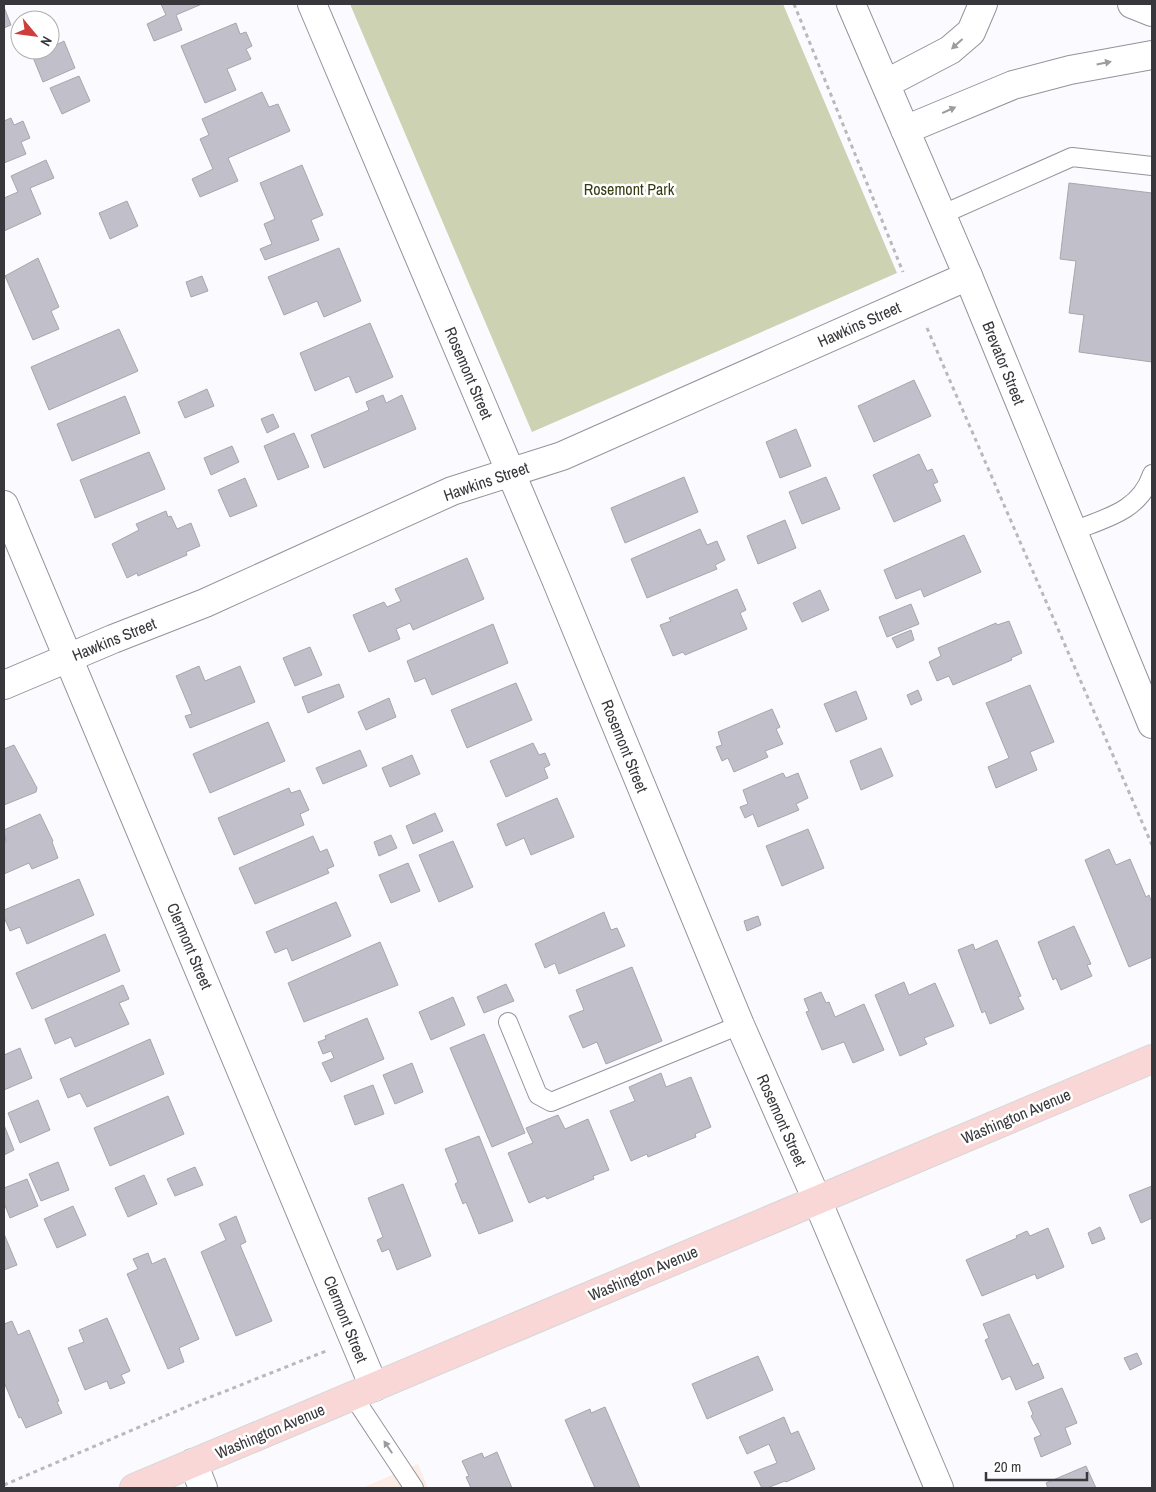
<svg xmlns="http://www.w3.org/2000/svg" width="1156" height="1492" font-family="'Archivo Narrow',sans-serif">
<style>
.commercial{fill:#fceee7}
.green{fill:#cdd2b3}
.building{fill:#c1c0ca;stroke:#a6a6af}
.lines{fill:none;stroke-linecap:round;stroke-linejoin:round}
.service-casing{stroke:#93939c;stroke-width:20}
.minor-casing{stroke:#93939c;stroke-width:30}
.tertiary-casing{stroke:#93939c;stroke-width:30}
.primary-casing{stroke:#d7d7d8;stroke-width:30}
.path{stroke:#b9b9bd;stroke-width:3;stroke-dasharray:4 4;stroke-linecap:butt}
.service{stroke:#fff;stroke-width:18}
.minor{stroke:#fff;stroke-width:28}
.tertiary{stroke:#fff;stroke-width:28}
.primary{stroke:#f8d7d6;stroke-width:28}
.oneway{fill:#9c9c9e}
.labels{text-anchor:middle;stroke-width:5;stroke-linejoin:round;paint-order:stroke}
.park-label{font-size:16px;fill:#383c10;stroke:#fff}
.street-label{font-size:16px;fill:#38383c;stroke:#fff}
</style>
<rect width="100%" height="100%" fill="#fbfafe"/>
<!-- commercial -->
<path class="commercial" d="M418 1464 428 1488H362Z"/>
<!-- green -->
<path class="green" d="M350 4H783L897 273 532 432Z"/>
<!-- building -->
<path class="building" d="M161 4H202L176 15 182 30 154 41 147 24 166 15Z
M4 7 11 25 4 28Z
M236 23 240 34 246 32 252 46 246 49 251 59 227 69 236 90 205 103 181 46Z
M64 41 75 68 43 82 32 55 50 50V48Z
M79 76 90 101 62 114 50 88Z
M262 92 269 107 278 104 290 131 228 158 238 181 200 197 192 179 213 169 200 139 209 135 202 119Z
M11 118 14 125 23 121 30 138 21 142 26 154 4 163V121Z
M46 160 54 178 30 188 41 214 4 231V198L18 192 11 176Z
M302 165 323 215 311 220 319 240 265 260 260 249 272 244 264 224 275 219 260 183Z
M1069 183 1152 193V362L1079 352 1084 315 1069 313 1076 261 1060 259Z
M127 201 138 226 110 239 99 213Z
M339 248 361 301 324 317 317 301 284 315 268 277Z
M38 258 59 307 51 311 59 329 33 340 5 276Z
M202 276 208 291 191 297 186 282Z
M370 323 393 377 356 393 349 376 315 391 300 353Z
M119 329 138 371 49 410 31 367Z
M914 380 931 416 874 442 858 406Z
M207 389 214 406 185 418 178 402Z
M383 395 386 403 402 395 416 429 324 468 311 435 369 410 366 402Z
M125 396 140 433 72 461 57 424Z
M273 414 279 427 267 433 261 419Z
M796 429 811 466 780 478 766 442Z
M294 433 309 467 278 480 264 446Z
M232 446 239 462 211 475 204 458Z
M149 452 165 489 95 518 80 480Z
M919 454 927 471 932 469 938 482 933 484 941 501 894 522 873 475Z
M684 477 698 512 625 543 611 508Z
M826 477 840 509 802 524 789 492Z
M245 478 257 506 230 517 218 490Z
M166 511 168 517 171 516 177 529 191 523 200 546 186 552 187 555 138 576 137 573 127 578 112 544 139 530 136 524Z
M785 520 796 548 758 564 747 536Z
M700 529 707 545 717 541 725 560 715 565 717 569 647 598 631 559Z
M964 535 981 572 924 597 921 589 896 599 884 570Z
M467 558 484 599 413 630 410 623 396 629 400 639 369 652 353 615 384 602 387 607 401 601 395 589Z
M737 589 746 610 740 613 747 629 685 655 683 652 673 656 660 625 671 621 669 618Z
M820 590 829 610 802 622 793 603Z
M911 604 919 624 887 637 879 617Z
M1009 621 1022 653 1011 658 1012 660 953 685 949 676 937 681 929 662 941 656 938 648 996 623 997 625Z
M493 624 508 663 432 695 425 678 415 682 407 661Z
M911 630 914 640 897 648 892 638Z
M310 647 322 675 295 686 283 658Z
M199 666 205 681 240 666 255 702 190 728 185 716 192 714 176 676Z
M516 683 532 720 467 748 451 710Z
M339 684 344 697 308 713 302 697Z
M1030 685 1054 742 1030 752 1037 770 996 788 988 767 1009 758 986 703Z
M918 690 922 700 911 705 907 695Z
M856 691 867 719 836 732 824 704Z
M389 698 396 717 366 730 358 712Z
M772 709 780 727 776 729 783 744 765 751 768 757 734 772 728 758 722 761 716 747 722 745 718 732Z
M268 722 285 761 210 793 193 754Z
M533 743 539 755 545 753 550 765 544 768 548 778 506 797 490 761Z
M14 745 37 788 36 792 4 805V749Z
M881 748 893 776 861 790 850 761Z
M360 750 367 766 323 784 316 768Z
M412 755 420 774 390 787 382 768Z
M783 773 786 778 798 773 808 798 796 804 799 810 758 827 753 814 745 818 740 807 748 804 743 790Z
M289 788 291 793 300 790 309 810 300 814 304 825 234 855 218 818Z
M557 798 574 837 531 855 524 838 506 846 497 824Z
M435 813 443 831 413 844 406 826Z
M40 814 53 841 52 842 58 858 32 869 29 863 4 874V843L6 842 4 830Z
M808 829 824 868 782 886 766 846Z
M391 835 397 848 379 856 374 842Z
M313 836 320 852 327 849 334 866 327 869 329 873 255 904 239 868Z
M453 841 473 887 439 902 419 855Z
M1109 849 1116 865 1130 859 1146 897 1149 895 1152 903V957L1129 967 1085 860Z
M408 863 420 891 391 903 379 875Z
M79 879 94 915 27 944 20 927 10 931 4 917V910Z
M336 902 351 936 292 961 287 948 275 953 266 932Z
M604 912 611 930 617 928 625 946 559 974 555 963 545 968 535 944Z
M758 916 761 925 747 931 744 921Z
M1074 926 1091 964 1087 965 1092 976 1061 990 1056 978 1053 980 1038 942Z
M105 934 120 971 32 1009 16 973Z
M997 940 1021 996 1018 997 1024 1009 990 1024 985 1011 982 1013 958 950 973 944 975 950Z
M380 942 398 985 304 1022 288 983Z
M632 967 662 1041 606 1064 597 1042 583 1048 569 1016 584 1010 576 990Z
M904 982 909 995 935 983 954 1026 924 1038 927 1044 900 1056 875 995Z
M506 984 514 1001 484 1013 477 997Z
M123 985 129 999 119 1003 129 1024 75 1047 71 1037 55 1044 45 1019Z
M821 992 826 1003 829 1002 835 1017 864 1004 884 1050 853 1063 844 1042 822 1050 806 1012 809 1011 804 999Z
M453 997 465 1025 431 1040 419 1012Z
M367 1018 384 1059 331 1082 322 1063 334 1058 331 1051 323 1054 318 1042 326 1039 325 1036Z
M484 1034 525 1133 492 1147 450 1048Z
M150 1039 164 1074 87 1107 80 1093 68 1098 60 1079Z
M20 1048 32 1078 4 1090V1055Z
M412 1063 423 1092 395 1104 383 1075Z
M661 1073 666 1087 691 1077 711 1127 695 1134 696 1137 648 1157 647 1154 631 1161 610 1111 635 1101 629 1087Z
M373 1085 384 1114 355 1125 344 1096Z
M168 1096 184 1134 110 1166 94 1128Z
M38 1100 50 1130 20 1143 8 1113Z
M558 1115 565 1129 588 1119 609 1170 593 1176 594 1179 547 1199 545 1196 529 1203 508 1153 533 1143 526 1128Z
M4 1125 14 1150 4 1155Z
M479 1136 513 1221 479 1234 466 1202 463 1204 455 1184 458 1182 445 1149Z
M58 1162 69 1190 41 1201 29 1174Z
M195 1167 203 1185 175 1196 167 1179Z
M144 1175 157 1204 128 1217 115 1188Z
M27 1179 38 1206 10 1218 4 1203V1188Z
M403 1184 431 1256 397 1270 389 1249 382 1252 377 1240 383 1237 368 1198Z
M1152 1186V1218L1141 1223 1129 1195Z
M73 1206 86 1235 57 1248 44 1219Z
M236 1216 246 1242 240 1245 272 1321 236 1336 201 1252 226 1240 219 1224Z
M1100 1227 1105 1239 1092 1244 1088 1233Z
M1048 1228 1064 1267 1037 1279 1035 1274 982 1296 966 1260 1017 1238 1016 1236 1027 1231 1030 1236Z
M4 1234 17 1265 4 1270Z
M148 1253 152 1264 165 1258 199 1339 179 1348 184 1362 168 1369 127 1274 138 1269 133 1259Z
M1009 1314 1033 1366 1038 1363 1044 1378 1016 1390 1010 1376 1002 1380 985 1340 989 1338 983 1324Z
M107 1318 130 1371 121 1375 125 1383 110 1389 107 1381 85 1390 68 1348 84 1342 79 1330Z
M12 1321 18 1335 29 1330 59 1401 57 1402 62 1413 26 1428 21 1417 19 1418 4 1382V1324Z
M1137 1353 1142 1364 1130 1370 1124 1358Z
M758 1356 773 1390 707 1419 692 1384Z
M1062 1388 1077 1423 1065 1428 1071 1444 1041 1457 1034 1438 1041 1435 1031 1416 1033 1414 1028 1402Z
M605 1407 640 1488H595L565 1420 590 1409 591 1413Z
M784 1417 791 1434 798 1431 815 1469 786 1482 785 1481 767 1488H762L754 1472 777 1463 769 1444 747 1454 739 1437Z
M497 1452 512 1488H471L466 1477 469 1476 462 1461 482 1453 484 1458Z
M1086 1466 1096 1488H1048L1046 1483Z"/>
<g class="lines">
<!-- service casing -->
<g class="service-casing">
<path id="service" d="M941 215 1072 157 1152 166
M1073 531C1106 518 1140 511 1152 474
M508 1022 538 1095 551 1102 740 1025
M353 1396 414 1488"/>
</g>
<!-- minor casing -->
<g class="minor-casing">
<path id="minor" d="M312 4 555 577 740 1025 817 1200 939 1488
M4 505 374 1387
M4 685 113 639 205 603 452 491 562 456 968 276"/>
</g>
<!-- tertiary casing -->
<g class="tertiary-casing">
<path id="tertiary" d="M851 4 968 276 1152 724
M1132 4 1152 12
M887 83 950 50 971 32 983 4
M905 130 1013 85 1070 70 1152 55
M193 1463 203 1488"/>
</g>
<!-- primary casing -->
<g class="primary-casing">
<path id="primary" d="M134 1488 1152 1059"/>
</g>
<!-- path -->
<path class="path" d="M794 4 903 272
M927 328 1152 845
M4 1485 193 1404 326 1351"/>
<!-- service -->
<use href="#service" class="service"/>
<!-- minor -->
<use href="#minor" class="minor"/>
<!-- tertiary -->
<use href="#tertiary" class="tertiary"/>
<!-- primary -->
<use href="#primary" class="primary"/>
</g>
<!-- one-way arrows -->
<defs><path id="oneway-solid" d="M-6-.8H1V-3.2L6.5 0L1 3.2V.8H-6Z" transform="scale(1.25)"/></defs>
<g class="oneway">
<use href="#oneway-solid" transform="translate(957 44) rotate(138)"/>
<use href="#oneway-solid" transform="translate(1104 63) rotate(-11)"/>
<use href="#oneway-solid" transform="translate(949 110) rotate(-24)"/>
<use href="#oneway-solid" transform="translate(388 1447) rotate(-124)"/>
</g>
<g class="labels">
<!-- park labels -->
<g class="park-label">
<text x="629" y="195">Rosemont Park</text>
</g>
<!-- street labels -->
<g class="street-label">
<text transform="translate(859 324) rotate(-24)" y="6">Hawkins Street</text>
<text transform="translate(1004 363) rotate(68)" y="6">Brevator Street</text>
<text transform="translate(469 373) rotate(67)" y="6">Rosemont Street</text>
<text transform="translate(486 481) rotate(-19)" y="6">Hawkins Street</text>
<text transform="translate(114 639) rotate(-22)" y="6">Hawkins Street</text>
<text transform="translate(625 746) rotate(68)" y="6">Rosemont Street</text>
<text transform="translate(190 946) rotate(67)" y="6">Clermont Street</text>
<text transform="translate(1016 1116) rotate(-23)" y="6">Washington Avenue</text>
<text transform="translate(782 1120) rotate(66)" y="6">Rosemont Street</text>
<text transform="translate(643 1273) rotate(-23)" y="6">Washington Avenue</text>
<text transform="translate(346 1319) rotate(68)" y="6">Clermont Street</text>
<text transform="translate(270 1431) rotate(-23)" y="6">Washington Avenue</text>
</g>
</g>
<!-- border -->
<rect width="1156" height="1492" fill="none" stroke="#38383c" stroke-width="10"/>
<!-- north arrow -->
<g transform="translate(35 35) rotate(119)"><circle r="24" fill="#ffffff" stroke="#afafb1"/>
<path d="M0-4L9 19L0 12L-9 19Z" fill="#cd3e3c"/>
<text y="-8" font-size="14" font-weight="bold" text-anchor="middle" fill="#38383c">N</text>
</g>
<!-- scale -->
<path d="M986 1472v8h101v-8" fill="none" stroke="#38383c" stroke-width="2.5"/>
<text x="994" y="1472" font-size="15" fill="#38383c" stroke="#ffffff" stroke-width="4" paint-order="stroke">20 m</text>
</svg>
